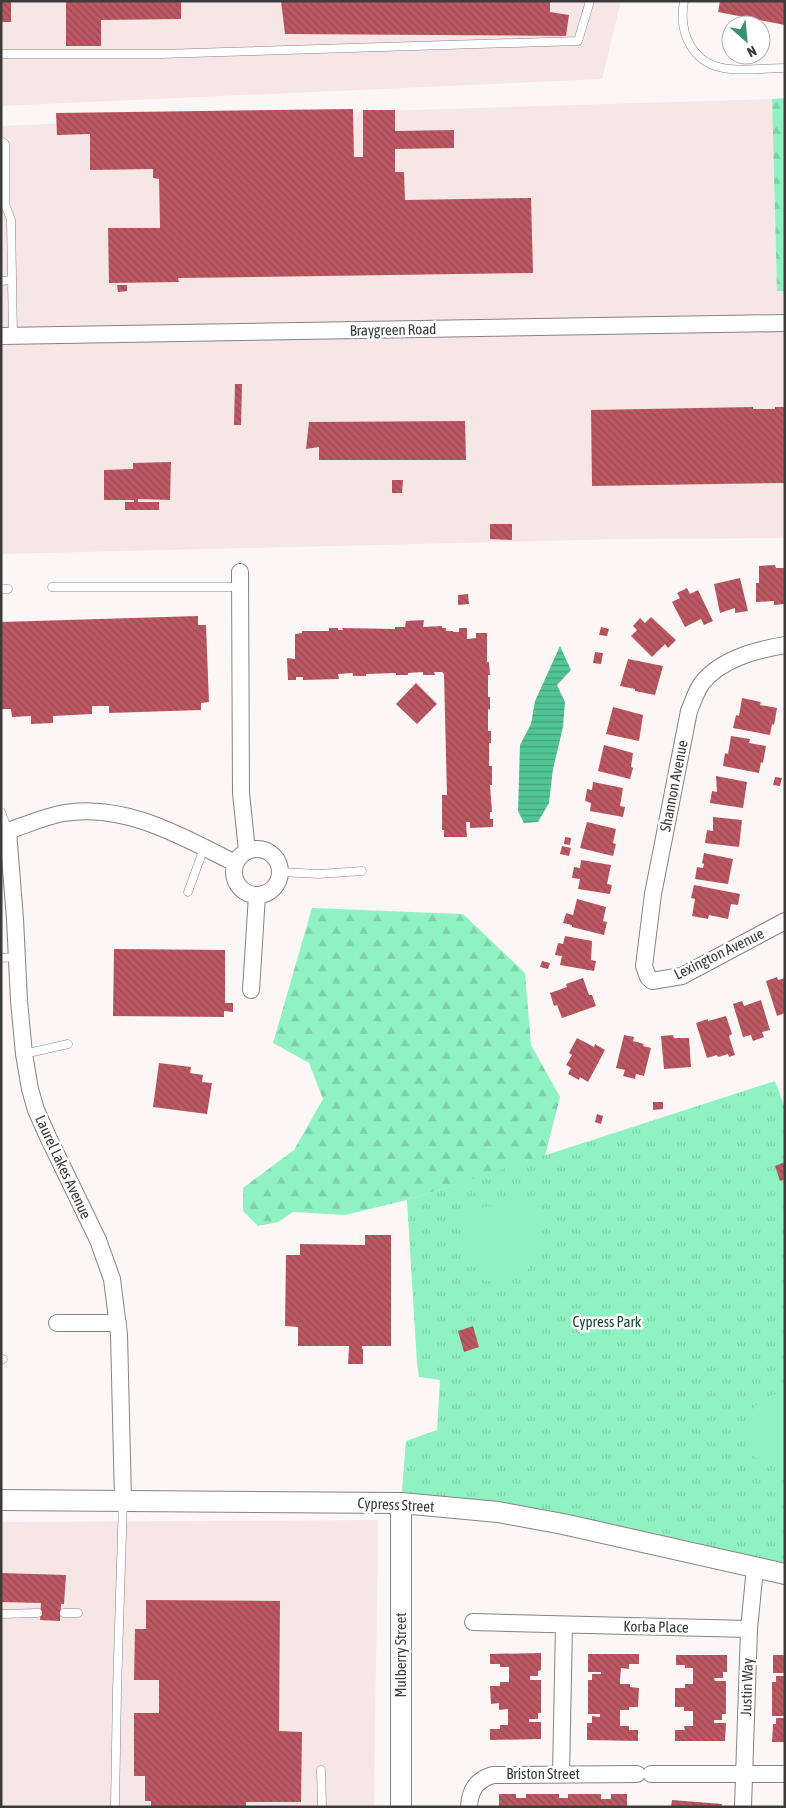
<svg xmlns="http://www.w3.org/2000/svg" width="786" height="1808" font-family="'Asap Condensed',sans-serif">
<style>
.built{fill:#f7e6e6}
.forest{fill:url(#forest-firs)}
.park{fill:url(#park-tufts)}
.pitch{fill:#90f2c3}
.water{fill:url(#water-rules)}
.building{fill:url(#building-back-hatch)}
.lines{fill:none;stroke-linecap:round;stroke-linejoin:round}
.service-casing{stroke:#898282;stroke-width:9}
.minor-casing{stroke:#898282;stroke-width:18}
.tertiary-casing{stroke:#898282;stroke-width:22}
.service{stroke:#fff;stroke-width:8}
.minor{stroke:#fff;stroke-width:16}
.tertiary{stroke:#fff;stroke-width:20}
.labels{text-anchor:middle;stroke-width:5;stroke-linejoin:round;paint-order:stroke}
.street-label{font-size:15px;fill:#3d3a3a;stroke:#fff}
.park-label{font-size:15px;fill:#194934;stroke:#fff}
</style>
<defs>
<pattern id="forest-firs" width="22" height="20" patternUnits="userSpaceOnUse" patternTransform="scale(1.25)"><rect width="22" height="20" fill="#90f2c3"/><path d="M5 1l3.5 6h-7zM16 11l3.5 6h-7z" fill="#7dd0a8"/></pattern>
<pattern id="park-tufts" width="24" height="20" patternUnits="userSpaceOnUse" patternTransform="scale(1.25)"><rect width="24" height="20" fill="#90f2c3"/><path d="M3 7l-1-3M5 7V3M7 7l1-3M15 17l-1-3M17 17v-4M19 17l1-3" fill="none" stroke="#7dd0a8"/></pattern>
<pattern id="water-rules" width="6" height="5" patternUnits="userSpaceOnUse" patternTransform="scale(1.25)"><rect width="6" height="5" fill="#51c593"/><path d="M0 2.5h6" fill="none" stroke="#44a179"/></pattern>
<pattern id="building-back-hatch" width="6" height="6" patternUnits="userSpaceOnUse" patternTransform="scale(1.25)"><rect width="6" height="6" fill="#bc5862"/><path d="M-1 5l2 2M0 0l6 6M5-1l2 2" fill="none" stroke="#9a4a52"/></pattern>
</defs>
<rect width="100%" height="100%" fill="#fdf6f6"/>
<!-- built -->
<path class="built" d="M1 1H621L602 79 1 106Z
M772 99 777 291H785V538L625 539 1 554V126L247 115Z
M378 1520 374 1807H1V1522Z"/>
<!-- forest -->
<path class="forest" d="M785 98V291H777L772 99Z
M312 908 463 914 525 973 531 1045 560 1097 545 1156 407 1200 345 1215 293 1212 278 1222 258 1226 243 1211V1188L294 1150 323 1099 309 1063 273 1043Z"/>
<!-- park -->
<path class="park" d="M775 1081 785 1108V1566L401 1503 406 1441 437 1430 440 1380 419 1377 417 1364 407 1200Z"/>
<!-- pitch -->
<path class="pitch" d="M512 1202 530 1208 542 1231 541 1248 526 1272 508 1280 485 1281 474 1266 457 1212Z
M785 1392V1462L759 1460 748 1453C741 1421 750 1398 785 1392Z"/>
<!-- water -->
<path class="water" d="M560 646 571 670 557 685 565 702 563 727 553 769 549 803 538 822 524 823 518 811 520 745 531 724 535 701Z"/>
<!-- building -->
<path class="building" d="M1 1H11V22H1Z
M66 1H181V19L101 20V46H66Z
M281 1H550V12L569 15 566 36 285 34Z
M720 1H785V25L718 12Z
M353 109 354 157H363V110H395V131L454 130V148L395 149V172H404L405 200 531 198 533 273 178 278 179 282 109 283 108 228H160L159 179 153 178V169L90 170V134L57 135 56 113Z
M117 285H127V291L118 292Z
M235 384H242L241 425H234Z
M753 407V409H775V407H785V483L592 486 591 410Z
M465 421 466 460H319V447L306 449 309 422Z
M171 462 170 500 138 499V502H159V510H125V502H134V500H104V470L133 469V463Z
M392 480H403L402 493H392Z
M490 524H512V540L490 539Z
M775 565 776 568H785V604L774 605V601L756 602V583H759V566Z
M740 578 748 611 735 613V608L720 613 714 584Z
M687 588 690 594 698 590 713 621 704 625 701 619 685 627 672 602 680 598 677 593Z
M468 594 469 604 458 605V595Z
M198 616V625H206L209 702 201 703V710L109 713V706H92V714L53 716V723L31 724V716L12 717 11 709H1V622Z
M651 617 676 640 668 648 665 644 652 657 631 636 637 630 633 626 640 618 645 623Z
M424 620 423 627 442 626V628H446V631H453V632H459V628H467V639L476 638V633H487V662H489L490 675H488V697H490V710L488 709V731H491V743H489V766H492V785H490L492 812H490V819H493V827L470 828V822H466L467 837H444V830H442V795H447L444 674 442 672H434L435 675H423V672L408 673V675H396V673L366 674V676H353V673L338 674 339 679 303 680V677H296V680H288L287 658 295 659V634L302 633V631H329V628H338V630H343L342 628 395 629V627H405L406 621Z
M601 627 609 629 607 636 599 635Z
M595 652 603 653 601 664 593 663Z
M628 659 663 666 655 695 635 691V689L620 686Z
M416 683 437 704 417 724 396 704Z
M742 698 761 702 760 705 777 708 774 725 772 724 770 735 733 728 736 715 739 716Z
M613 707 643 715 639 741 606 734Z
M731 736 750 739 749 743 766 746 763 763 761 762 759 773 723 766 725 753 728 754Z
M604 745 633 753 631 767 633 768 630 779 598 771Z
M716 776 747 782 743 808 710 803 712 791 717 792Z
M775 777 782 778 780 786 773 785Z
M593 782 623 788 620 806 625 807 623 817 590 811 591 803 585 801 587 789 592 790Z
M713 817 742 820 739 847 705 843 707 830 713 831Z
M587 822 616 829 613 843 616 844 613 856 580 848Z
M565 837 571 838 570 845 564 844Z
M562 846 571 848 569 856 560 854Z
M704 853 733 859 728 884 695 879 697 867 703 868 704 864 702 863Z
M581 860 611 865 607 884 612 885 610 894 578 889 580 879 572 878 574 867 580 868Z
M694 885 740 894 738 905 731 904 728 919 709 915 708 919 692 916 695 899 691 898Z
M577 899 606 907 603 921 607 922 604 935 572 927V925L563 923 566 913 573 915Z
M565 936 592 941 591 960 596 961 594 971 560 965 562 956 555 955 558 943 563 944Z
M114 949 225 950V1003H233V1012L224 1011V1017L113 1016Z
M542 961 550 963 548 969 540 967Z
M777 977 778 980 785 978V1013L777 1016 766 981Z
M583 978 589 995H592L596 1006 562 1018 557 1005 554 1006 550 993 567 987 566 984Z
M761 1000 770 1030 762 1032 764 1037 753 1041 751 1035 743 1037 733 1004 742 1001 744 1006Z
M726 1016 732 1034 729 1036 735 1055 729 1057 728 1054 718 1057 717 1055 707 1058 696 1023 708 1019V1021Z
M624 1035 634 1037 633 1041 644 1044 643 1046 651 1048 644 1076 636 1074 635 1079 623 1076 625 1070 616 1068Z
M673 1035 674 1038H689L691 1067 664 1069 661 1036Z
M577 1038 594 1047 595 1044 605 1050 588 1082 580 1077 579 1080 568 1074 571 1068 566 1065 572 1055 569 1053Z
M159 1063 191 1067 190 1073 203 1075 202 1082 212 1083 207 1114 153 1107Z
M653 1102H663V1109L653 1110Z
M597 1114 603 1116 601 1124 595 1122Z
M785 1162V1179L780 1181 775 1166Z
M365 1235H391V1346H362V1349H363V1364H348L349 1346H298V1327L285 1326 286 1255H300V1244L365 1245Z
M473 1326 479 1347 464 1352 458 1331Z
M1 1573 66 1575 64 1604H61L60 1621 40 1620 41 1603 1 1602Z
M146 1600 280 1601 279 1731 302 1732 301 1802H246V1807H151V1801H145V1776H134V1713H159V1680H134L135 1629H146Z
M541 1653V1670L538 1671V1676H530V1680H541V1713H538V1719H529V1722H541V1739L490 1740V1729H500V1725H508V1709L499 1710V1703L491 1704 490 1686H500V1682H509V1667H500V1664H490V1654Z
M588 1654H639V1664H629V1669L621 1668 620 1680V1684H630V1687L639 1688 638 1707H629V1710H620V1726H629V1730H638V1741L587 1740V1723H592V1716L600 1717V1714H588V1680H592V1674H601V1672H588Z
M676 1655H727V1672H723V1678H714L715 1681H726V1714H722V1720H714V1723H726L725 1741H675V1730H685L684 1726H693V1711H684V1707H675V1688H685V1684H693V1668H685V1665H676Z
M773 1655H785V1673H773Z
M776 1676H785V1716H772V1682H776Z
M776 1718H785V1742H772L773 1724H776Z
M499 1794H516V1798H526V1794H559V1798H568V1794H601V1799H611V1794H627V1807H499Z
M672 1800 722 1804V1807H671Z"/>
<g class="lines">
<!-- service casing -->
<g class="service-casing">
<path id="service" d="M684 1C678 34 693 66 730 69 748 71 767 68 785 68
M1 54H161L578 41 590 1
M1 141 5 144V204L11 220 13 336
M1 281 12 280
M52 587H240
M1 589H8
M1 812 8 831
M280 872 319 874 362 871
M188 892 204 848
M1 958 17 957
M24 1054 68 1044
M1 1359H3
M64 1613H78
M1 1614 38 1613
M321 1770 322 1807
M115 1807 117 1690 123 1501"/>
</g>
<!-- minor casing -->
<g class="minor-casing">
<path id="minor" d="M1 336 785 323
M240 572 241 793 247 851
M785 645C756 650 721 659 702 683 696 691 693 702 689 711L653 894 644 966 648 977 652 981 682 976 785 921
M8 831 15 919 19 1001 24 1054 30 1089 36 1110 49 1139 98 1240 112 1279 119 1335 123 1499
M1 833C22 827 42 817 64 813 126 803 183 837 235 863
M234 872a23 23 0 1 1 46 0a23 23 0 1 1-46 0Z
M251 990 257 895
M57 1323H118
M473 1622 749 1629
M651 1774H785
M561 1775 564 1625
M469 1807C470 1790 476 1780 493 1775L637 1774
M743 1807 749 1629 755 1568"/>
</g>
<!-- tertiary casing -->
<g class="tertiary-casing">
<path id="tertiary" d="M1 1500 401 1503 498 1512 563 1524 785 1574
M401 1503V1807"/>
</g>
<!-- service -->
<use href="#service" class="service"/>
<!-- minor -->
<use href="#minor" class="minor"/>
<!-- tertiary -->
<use href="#tertiary" class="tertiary"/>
</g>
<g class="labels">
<!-- street labels -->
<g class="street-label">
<text transform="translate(393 330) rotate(-1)" y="5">Braygreen Road</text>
<text transform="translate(674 786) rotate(-79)" y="5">Shannon Avenue</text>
<text transform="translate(719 954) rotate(-26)" y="5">Lexington Avenue</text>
<text transform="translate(63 1167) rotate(65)" y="5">Laurel Lakes Avenue</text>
<text transform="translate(396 1505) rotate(3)" y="5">Cypress Street</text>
<text transform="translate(656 1627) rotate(1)" y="5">Korba Place</text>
<text transform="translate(401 1655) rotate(-90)" y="5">Mulberry Street</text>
<text transform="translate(747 1687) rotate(-88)" y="5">Justin Way</text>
<text x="543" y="1779">Briston Street</text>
</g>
<!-- park labels -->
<g class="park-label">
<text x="607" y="1327">Cypress Park</text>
</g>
</g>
<!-- border -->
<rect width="786" height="1808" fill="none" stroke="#3d3a3a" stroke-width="5"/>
<!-- north arrow -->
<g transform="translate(746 40) rotate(153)"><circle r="24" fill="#ffffff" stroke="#b1b0b0"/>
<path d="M0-4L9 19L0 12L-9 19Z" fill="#36946c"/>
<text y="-8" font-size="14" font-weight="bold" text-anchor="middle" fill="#3d3a3a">N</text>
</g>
</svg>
